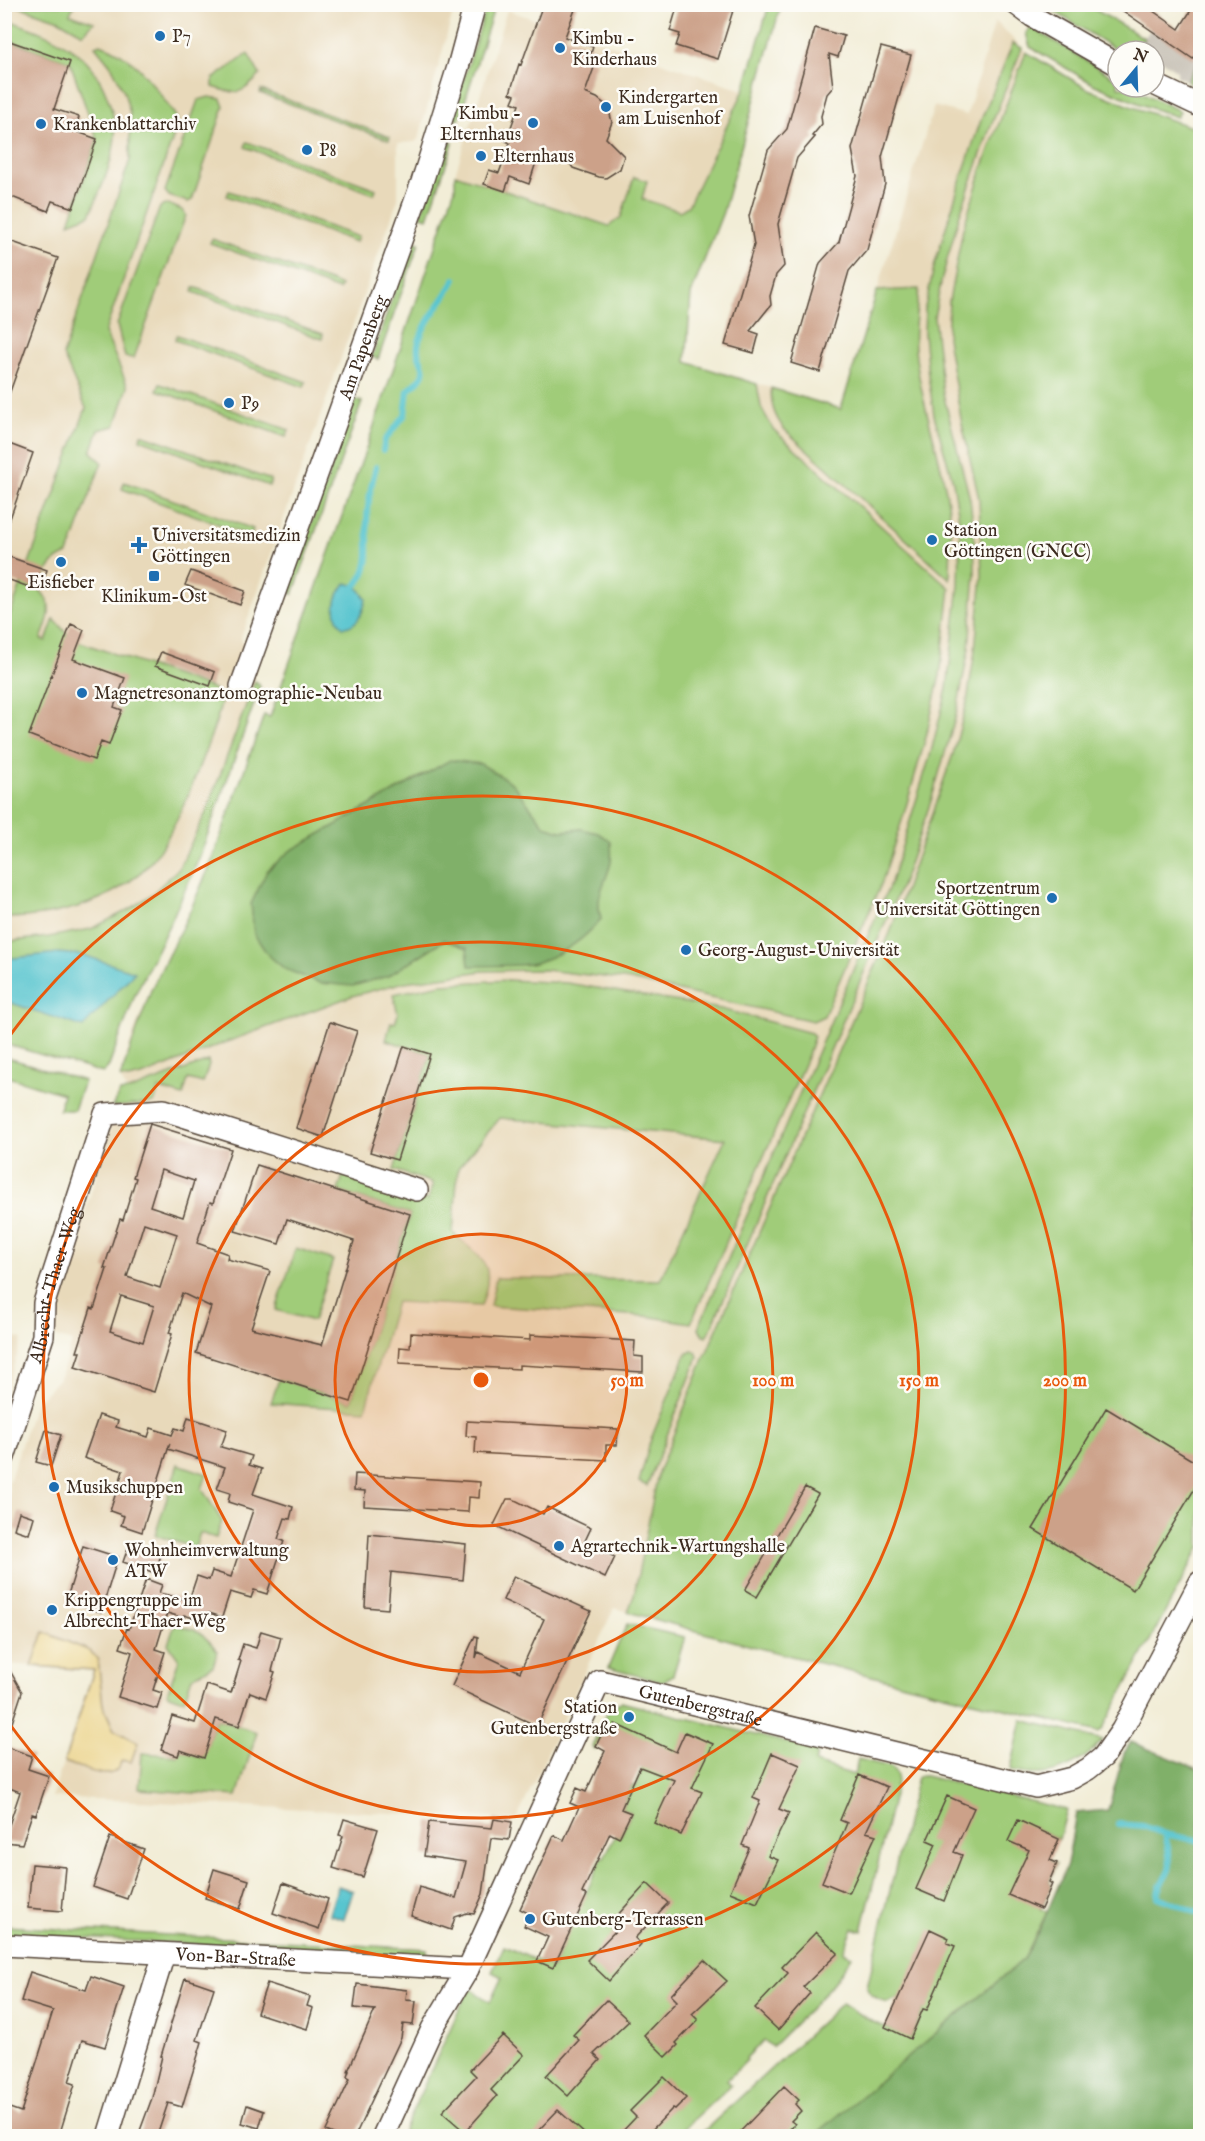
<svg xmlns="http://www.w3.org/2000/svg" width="1205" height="2141" font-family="'IM FELL English',serif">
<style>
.built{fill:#e8d9ba}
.industrial{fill:#c9c3b8}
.green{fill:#a0cc79;stroke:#6e7b4c;stroke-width:1.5;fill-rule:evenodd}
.forest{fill:#80b069;stroke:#5e6d44;stroke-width:1.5}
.sand{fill:#eeda9e;stroke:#94825e;stroke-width:1.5}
.water{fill:#58c5cf;stroke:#4a7876;stroke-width:1.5}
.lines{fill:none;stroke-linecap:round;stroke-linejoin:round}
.stream{stroke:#58c5cf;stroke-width:6}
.building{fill:#cca189;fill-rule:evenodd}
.minor-casing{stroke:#56473a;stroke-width:24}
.minor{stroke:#fff;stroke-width:21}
.ring{fill:none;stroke:#e8590c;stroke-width:3}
.poi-dot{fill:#1f6fb2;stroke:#fdfcf7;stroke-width:2}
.labels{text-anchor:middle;stroke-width:5;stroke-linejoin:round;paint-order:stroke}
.poi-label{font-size:18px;fill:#3b2a1e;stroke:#fdfcf7;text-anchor:start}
.street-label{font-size:18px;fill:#3b2a1e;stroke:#fdfcf7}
.centre{fill:#e8590c;stroke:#fdfcf7;stroke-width:3}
.ring-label{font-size:18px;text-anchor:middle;font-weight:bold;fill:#e8590c;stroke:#fdfcf7;stroke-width:5;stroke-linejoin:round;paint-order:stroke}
</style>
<rect width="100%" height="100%" fill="#fdfcf7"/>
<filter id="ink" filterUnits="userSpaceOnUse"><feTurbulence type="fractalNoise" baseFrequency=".0167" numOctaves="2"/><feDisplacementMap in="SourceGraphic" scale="12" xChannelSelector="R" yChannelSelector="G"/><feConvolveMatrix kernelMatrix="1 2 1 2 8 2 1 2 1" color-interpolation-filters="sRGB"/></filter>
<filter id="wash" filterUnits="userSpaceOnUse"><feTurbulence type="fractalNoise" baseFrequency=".008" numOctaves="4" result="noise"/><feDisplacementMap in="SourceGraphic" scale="24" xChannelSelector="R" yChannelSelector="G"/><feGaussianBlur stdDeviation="1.35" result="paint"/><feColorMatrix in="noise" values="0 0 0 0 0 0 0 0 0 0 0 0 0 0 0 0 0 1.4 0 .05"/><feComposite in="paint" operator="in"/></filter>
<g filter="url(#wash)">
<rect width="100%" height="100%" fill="#f2edd7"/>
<!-- built -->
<path class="built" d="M4 5H455L419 138 415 142 398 143V199L241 638 255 681 258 683 260 687 200 856 171 921 135 995 109 1066 103 1073 5 1044Z
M507 10 744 90 688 206 641 235 455 174Z
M995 21 1026 52 1086 88 1130 106 1200 130V1547L1102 1730 1098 1732 751 1646 738 1638 711 1635 614 1608 517 1819 52 1797 94 1670 5 1664 4 1512 9 1496V1482L32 1411 35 1405 61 1376 72 1342 54 1336 55 1306 109 1136 116 1096 120 1092 127 1091 120 1078 134 1032 151 990 190 911 211 863 264 715 270 717 365 452 455 188 686 362 841 409 934 106 967 115Z
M5 1334 22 1339 5 1394 4 1334Z"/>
<!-- industrial -->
<path class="industrial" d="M1159 16 1200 44V58L1187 81 1177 76V71L1154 55V51H1148L1140 45Z"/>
<!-- green -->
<path class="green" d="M14 5H74L70 14 94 22 83 34 59 20Z
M487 5H495L459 120 452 117Z
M769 5H781L723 212 691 294 686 362 757 384 761 407 773 429 950 588 940 675 926 737 903 817 882 882 824 1016 813 1021 630 980 545 970 483 971 405 982 352 996 221 1044 142 1076 128 1079 120 1078 151 990 190 911 211 863 264 715 270 717 366 449 455 188V174L609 226 621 217 634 177 647 181 642 199 680 211 688 206 744 90ZM425 774 598 903 601 919 467 948 444 940 388 976 267 871 290 851Z
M1044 5H1087L1144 38 1140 45 1148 51H1118Z
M5 19C49 35 89 47 107 96 112 109 116 122 115 136 113 164 100 190 90 215L69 223 97 139 70 62 5 39Z
M1031 27 1118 80V87H1131L1180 111 1177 117 1143 105 1095 85 1030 47 1026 33Z
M1013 43 1022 48 989 131 959 217 942 278 934 317 943 393 970 499 974 534 975 573 969 648 956 715 931 801 904 879 710 1331 706 1336 702 1334 699 1329 700 1324 891 882 930 756 947 689 959 585 960 536 958 512 953 482 934 415 928 375 924 334 925 307 935 263 960 182 981 120Z
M100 44C130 53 150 79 167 104 172 111 177 115 178 124L105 332 128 387 115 426 99 430 91 452 102 462 68 554C47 563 48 570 40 590 56 607 48 620 41 639L46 641 54 619 67 634 77 641 214 689 222 697C219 720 207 745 199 767 188 797 175 828 157 854 123 901 59 917 5 918L4 631 86 408 63 355 130 160V113L124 92 112 67 95 46Z
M1026 52 1086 88 1130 106 1200 130V1547L1102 1730 1098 1732 751 1646 628 1612 634 1595 658 1473 706 1354 890 933 953 754 967 702 975 650 982 575 979 499 961 419 947 338 949 301 963 229 983 166Z
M248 54 260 75C241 95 238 95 213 87V79Z
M1200 58V94L1187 81Z
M261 90 390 137 389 140 260 93Z
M209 97 221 99 224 107 192 200 188 202 169 196 165 191 198 100Z
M445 141 453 143 428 218 421 216Z
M247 142 376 189 374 194 245 147Z
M229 191 358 237 356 242 240 201 227 196Z
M168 204 182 210 186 215 134 358 125 357 117 325 160 207Z
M212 239 335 283 341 286 339 290 216 245 210 243Z
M412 241 419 243 378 359 372 357Z
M194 287 323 334 322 339 193 292Z
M919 289C917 309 913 329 915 349 921 410 947 468 951 529 951 545 950 563 950 579L784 429C774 415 771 406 771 388L841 409 877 291Z
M177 335 306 382 304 387 175 340Z
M160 384 289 430 286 437 157 390Z
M356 400 362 402 293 594 287 592Z
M141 434 271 480 269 486 140 439Z
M124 482 253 529 251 536 122 489Z
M255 681 258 683 260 687 200 856 171 921 135 995 109 1066 103 1073 5 1044 4 942 49 937 91 929 130 909 152 894 179 868 207 810Z
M508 980 567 983 721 1009 811 1033 814 1036 808 1055 691 1323 645 1316 490 1306 496 1278 660 1280 725 1139 500 1118 458 1168 453 1233C483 1261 497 1262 481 1306L396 1302 365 1410 271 1403 279 1379 351 1402 410 1214 338 1191 344 1173 428 1200 433 1183 394 1170 430 1054 386 1040 391 1022 395 1023 398 1014 393 994 442 984Z
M5 1057 84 1081 74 1110H59L63 1094 5 1076Z
M208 1061 209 1065 203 1083 188 1079 183 1096 159 1089 154 1103 112 1107 120 1092 128 1091Z
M296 1248 333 1260 313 1321 276 1310Z
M692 1351 696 1352 698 1357 647 1486 639 1482 651 1439 686 1354Z
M178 1464 207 1474 202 1489 222 1521 216 1538 200 1533 195 1548 155 1535Z
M175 1624 200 1632 218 1651 213 1666 192 1677 184 1700 167 1694 179 1660 168 1644Z
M627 1624 685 1637 673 1675 662 1682 608 1668Z
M621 1702 818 1750 815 1763 854 1775 858 1759 891 1767C896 1772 898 1775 897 1782L862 1931 853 1928 843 1952 852 1956C830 1991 801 2018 772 2047L764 2040 746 2058 747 2060 727 2080 731 2085 676 2136H401L469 1988 490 2002 502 1977 492 1972 504 1946 553 1968 602 1857 604 1858 615 1836 620 1837 631 1813 621 1809 632 1785 635 1786 642 1768 611 1733 605 1729 595 1749 592 1747C598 1733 605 1706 621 1702Z
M216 1719 257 1732 237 1796 139 1789 142 1753 178 1756 180 1750 203 1758Z
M1022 1720 1103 1740C1080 1767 1047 1781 1012 1771L1011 1768Z
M921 1775 1067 1810 1059 1839 1032 1827 1023 1847 1057 1863 1049 1882 1052 1884 1041 1909 1047 1912 1024 1959 814 2136H709L703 2132 842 2003 871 2021 911 2038 923 2009 898 1998 887 2003C880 1999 868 1996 867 1987L917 1777Z
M4 1926 427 1949V1957L5 1934Z"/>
<!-- forest -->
<path class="forest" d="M450 760 481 764 512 783 545 826 561 831 581 829 598 833 611 842C611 849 612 856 611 862 606 884 594 895 601 919 584 940 561 955 535 963 519 967 487 965 469 966L467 948 444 940 388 976 353 986 320 983 285 969 268 955 254 934 251 904 267 871 290 851Z
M1131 1742 1200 1770V2136H814L1024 1959 1040 1929 1067 1865 1076 1813 1108 1810 1124 1753Z"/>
<!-- sand -->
<path class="sand" d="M44 1632 90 1651 98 1659 103 1705 114 1730 138 1742 131 1762 122 1760C120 1764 118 1770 114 1772 104 1779 75 1765 64 1762L94 1670 32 1666Z"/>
<!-- water -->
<path class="water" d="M346 583 357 586 366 599C363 612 358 627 343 627 330 616 335 594 346 583Z
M58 953 83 955 135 972 83 1027 5 1001V959Z
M338 1886 353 1891 344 1919 329 1914Z"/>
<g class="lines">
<!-- stream -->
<path class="stream" d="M383 450 385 440 405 415 408 390C440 366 412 365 419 341 426 317 445 301 455 279
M352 590C373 569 368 550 367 524 367 505 371 485 376 467
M1118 1824 1143 1826 1165 1834 1200 1841
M1165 1834C1167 1845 1172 1859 1169 1870 1165 1881 1158 1883 1158 1897L1200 1914"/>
</g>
<g id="blocks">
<!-- building -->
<path class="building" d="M543 4H577L565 37 593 47 589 59 596 62 585 93 597 98 608 107 612 122 606 138 624 156 620 169 606 178 599 177 573 168 568 161 557 160 539 153 529 184 510 177 505 191 484 184 489 170 499 173 510 143 506 141 519 105 512 102 515 95 510 93 519 64 521 65Z
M678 4H735L718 59 676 46 680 34 670 31Z
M1113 4H1143L1179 29 1195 4H1200V48L1193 59Z
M815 28 844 36 838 57 829 54 833 87 827 94 821 116 822 124 812 136 815 137 797 158 778 224 784 266 776 275 770 296 771 305 750 331 759 334 754 353 725 345 754 245 749 216 768 150 787 129Z
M4 39 70 62 54 109 79 117 75 131 97 139 73 208 52 201 48 211 4 194Z
M881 47 911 55 882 157 885 184 867 250 849 271 820 372 791 363 820 263 839 242 857 176 852 149Z
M4 239 58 258 7 400H4Z
M4 442 33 453 7 527 4 526Z
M4 555 47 570 40 591 4 578Z
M191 571 245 591 240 605 185 585Z
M71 624 84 630 73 659 125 678 114 707 122 710 109 745 101 742 94 760 29 735Z
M161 652 215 672 210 686 155 666Z
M330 1022 357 1031 323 1137 296 1128Z
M404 1046 430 1054 397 1160 370 1152Z
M150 1124 231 1149 213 1203 210 1202 197 1243 228 1254 227 1259 270 1271 251 1328 322 1345 354 1241 287 1219 279 1244 235 1231 257 1165 410 1214 351 1402 196 1353 211 1307 182 1293 169 1333 172 1334 154 1392 75 1367 80 1352H77L91 1308 94 1309 107 1269 104 1268 120 1219 123 1220 136 1178 133 1177ZM161 1170 194 1181 183 1217 150 1206ZM144 1223 177 1234 160 1288 127 1277ZM121 1296 154 1306 143 1342 110 1331Z
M411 1333 530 1340V1335L635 1341 634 1356 643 1357V1372L519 1365V1369L399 1363 400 1347 410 1348Z
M1106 1408 1200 1465V1480L1133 1590 1033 1529Z
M99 1415 118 1421 116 1427 148 1437 151 1428 172 1435 175 1428 184 1431 188 1417 227 1430 221 1447 252 1456 249 1465 262 1469 253 1494 293 1507 290 1519 285 1518 278 1539 284 1541 267 1594 254 1590 251 1598 230 1592 222 1617 209 1613 206 1622 184 1615V1618L167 1613 156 1649 165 1652 153 1690 162 1693 157 1709 118 1697 132 1652 120 1648 127 1628 129 1629 146 1579 162 1585 159 1593 189 1600 197 1576 209 1580 212 1571 231 1577 253 1510 228 1502 230 1493 217 1489 225 1467 168 1449 170 1443 142 1532 121 1525 124 1516 110 1511 123 1471 84 1458Z
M467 1421 618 1429 617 1445H606V1460L475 1453 476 1437 466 1436Z
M46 1430 61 1435 51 1466 36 1462Z
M355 1474 480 1482 479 1498 469 1497 468 1512 364 1506 365 1491 354 1490Z
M805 1487 818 1494 757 1597 745 1590Z
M507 1499H513L543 1514 547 1507 591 1528 584 1543 615 1557 605 1578 494 1525Z
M19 1512 34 1517 29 1534 14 1529Z
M369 1534 466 1544 463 1580 391 1572 388 1609 365 1607Z
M129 1545 161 1555 155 1573 123 1562Z
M83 1546 118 1557 101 1612 66 1601Z
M514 1576 591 1611 537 1726 452 1686 475 1636 478 1637 476 1658 478 1652 520 1672 544 1619 503 1600Z
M261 1631 281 1637 272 1671 275 1672 266 1698 250 1692 239 1726 216 1719 204 1758 180 1750 178 1756 161 1750 172 1716 195 1723 207 1685 231 1693 241 1661 238 1660 243 1644 256 1648Z
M4 1660 22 1692 8 1735H4Z
M615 1724 676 1752 685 1732 713 1744 692 1788 702 1792 681 1835 654 1823 674 1780 640 1767 621 1809 631 1813 619 1838 610 1833 582 1893 587 1895 553 1968 537 1961 548 1937 524 1926 530 1914 520 1909 554 1835 564 1840 579 1807 570 1803 577 1788 586 1792 605 1751 596 1746 604 1729 611 1733Z
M4 1746 32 1756 28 1769 49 1776 36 1815 32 1814 22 1844 6 1842 7 1831 20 1792 4 1786Z
M772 1753 800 1765 779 1809 789 1813 768 1856 778 1860 757 1903 730 1892 749 1848 742 1845 760 1801 753 1798Z
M859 1775 887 1787 866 1832 876 1835 849 1893 822 1882 847 1823 840 1820Z
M947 1796 974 1808 954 1852 962 1855 944 1901 916 1889 936 1844 927 1840Z
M344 1819 378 1829 363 1877 333 1868 343 1836 339 1835Z
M494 1819 512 1822 509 1840 491 1838 483 1894 474 1914 467 1913 455 1917 451 1930 411 1916 419 1887 456 1898 466 1862 424 1856 429 1822 492 1828Z
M1018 1820 1059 1839 1050 1860 1057 1863 1049 1882 1052 1884 1041 1909 1008 1895 1029 1850 1008 1841Z
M110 1837 144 1849 127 1899 93 1887Z
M32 1864 66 1867 62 1911 28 1908Z
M214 1869 249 1880 240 1909 205 1898Z
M283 1883 328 1899 319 1929 273 1913Z
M647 1883 668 1903 635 1938 641 1944 609 1981 587 1960 621 1925 614 1919Z
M930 1929 949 1938 947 1943 955 1946 927 2010 923 2009 910 2039 885 2027Z
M816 1932 838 1953 803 1987 810 1993 778 2030 755 2008 788 1973 782 1967Z
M704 1960 727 1981 692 2014 698 2020 676 2043 678 2045 666 2057 644 2035 677 2001 671 1995Z
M30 1972 86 1990 91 1976 124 1987 105 2047 82 2040 69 2082 75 2084 59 2136H4V2106L21 2112 53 2011 21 2001Z
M185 1978 214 1988 197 2040 202 2042 182 2107 168 2103 157 2136H138L152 2098 162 2056H161Z
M267 1983 310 1997 307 2006 313 2008 307 2029 257 2013Z
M357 1984 407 1990 406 2000 416 2001 413 2025 403 2024 401 2038 355 2136H338L326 2131 350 2079 347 2077 349 2071H348L375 2010 354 2008Z
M606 2000 629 2021 594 2054 600 2060 568 2096 546 2076 579 2040 573 2035Z
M503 2035 524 2055 491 2090 497 2096 465 2132 442 2112 476 2076 470 2070Z
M664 2077 686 2098 675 2109 673 2108 646 2136H618L636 2117 630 2111Z
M784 2086 799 2100 795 2104 801 2111 791 2121 795 2124 783 2136H736Z
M247 2105 264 2111 259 2128 242 2123Z
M558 2110 587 2136H533Z"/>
</g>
</g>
<g filter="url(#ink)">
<use href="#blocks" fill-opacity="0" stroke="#56473a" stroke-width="1.5"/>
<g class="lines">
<!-- minor casing -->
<g class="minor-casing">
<g id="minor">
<path d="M1016 4 1032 16 1118 65"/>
<path d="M1154 84 1200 106"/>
<path id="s1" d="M241 686 422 182 458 67 475 4"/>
<path id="s2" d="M4 1457 43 1336 44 1303 105 1114 164 1110 417 1190"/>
<path id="s3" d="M4 1945 468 1969"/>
<path d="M108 2136 164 1954"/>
<path id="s4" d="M383 2136 432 2029 468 1969 600 1681 1036 1787 1072 1778 1088 1769 1103 1757 1122 1730 1200 1582"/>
</g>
</g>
<!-- minor -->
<use href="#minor" class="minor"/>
</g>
</g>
<!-- distance rings -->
<circle cx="481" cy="1380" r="146" fill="#e8590c" fill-opacity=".12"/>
<g class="ring">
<circle cx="481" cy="1380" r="146"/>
<circle cx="481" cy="1380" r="292"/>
<circle cx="481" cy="1380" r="438"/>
<path d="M6 1041A584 584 0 1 1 6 1719"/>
</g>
<!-- markers -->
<g class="poi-dot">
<circle cx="160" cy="36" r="6"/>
<circle cx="560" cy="48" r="6"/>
<circle cx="606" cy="107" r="6"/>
<circle cx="533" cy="123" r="6"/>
<circle cx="41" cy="124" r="6"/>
<circle cx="307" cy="150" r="6"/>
<circle cx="481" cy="156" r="6"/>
<circle cx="229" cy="403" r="6"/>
<circle cx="932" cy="540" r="6"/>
<path d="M136 536h6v6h6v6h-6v6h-6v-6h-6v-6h6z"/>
<circle cx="61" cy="562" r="6"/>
<rect x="148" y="570" width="12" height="12" rx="3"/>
<circle cx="82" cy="693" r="6"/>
<circle cx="1052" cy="898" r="6"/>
<circle cx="686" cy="950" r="6"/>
<circle cx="54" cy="1487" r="6"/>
<circle cx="559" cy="1546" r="6"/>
<circle cx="113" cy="1560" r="6"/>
<circle cx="52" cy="1610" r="6"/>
<circle cx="629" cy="1717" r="6"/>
<circle cx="530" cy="1919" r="6"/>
</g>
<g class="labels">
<!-- poi labels -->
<g class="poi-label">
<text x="172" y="42">P7</text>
<text x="572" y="44">Kimbu -<tspan x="572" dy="21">Kinderhaus</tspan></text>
<text x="618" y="103">Kindergarten<tspan x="618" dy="21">am Luisenhof</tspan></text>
<text x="521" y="119" text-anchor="end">Kimbu -<tspan x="521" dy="21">Elternhaus</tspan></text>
<text x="53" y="130">Krankenblattarchiv</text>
<text x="319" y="156">P8</text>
<text x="493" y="162">Elternhaus</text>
<text x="241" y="409">P9</text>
<text x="944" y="536">Station<tspan x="944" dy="21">Göttingen (GNCC)</tspan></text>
<text x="152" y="541">Universitätsmedizin<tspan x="152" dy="21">Göttingen</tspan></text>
<text x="61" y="588" text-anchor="middle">Eisfieber</text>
<text x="154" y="602" text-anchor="middle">Klinikum-Ost</text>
<text x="94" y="699">Magnetresonanztomographie-Neubau</text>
<text x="1040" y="894" text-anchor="end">Sportzentrum<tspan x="1040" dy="21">Universität Göttingen</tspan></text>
<text x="698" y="956">Georg-August-Universität</text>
<text x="66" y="1493">Musikschuppen</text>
<text x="571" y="1552">Agrartechnik-Wartungshalle</text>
<text x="125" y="1556">Wohnheimverwaltung<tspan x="125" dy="21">ATW</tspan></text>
<text x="64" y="1606">Krippengruppe im<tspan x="64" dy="21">Albrecht-Thaer-Weg</tspan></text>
<text x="617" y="1713" text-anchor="end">Station<tspan x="617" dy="21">Gutenbergstraße</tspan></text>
<text x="542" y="1925">Gutenberg-Terrassen</text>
</g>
<!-- street labels -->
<g class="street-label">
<text dy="6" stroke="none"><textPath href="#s1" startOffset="360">Am Papenberg</textPath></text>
<text dy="6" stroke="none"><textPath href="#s2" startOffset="180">Albrecht-Thaer-Weg</textPath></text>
<text dy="6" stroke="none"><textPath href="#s4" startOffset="608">Gutenbergstraße</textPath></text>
<text dy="6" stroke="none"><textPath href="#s3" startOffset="232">Von-Bar-Straße</textPath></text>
</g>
</g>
<circle cx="481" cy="1380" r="9" class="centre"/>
<g class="ring-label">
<text x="627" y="1386">50 m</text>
<text x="773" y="1386">100 m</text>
<text x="919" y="1386">150 m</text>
<text x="1065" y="1386">200 m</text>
</g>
<!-- margin -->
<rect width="1205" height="2141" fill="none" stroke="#fdfcf7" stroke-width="24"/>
<!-- north arrow -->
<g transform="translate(1136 69) rotate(19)"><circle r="28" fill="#fdfcf7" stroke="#afa8a0" stroke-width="1.5"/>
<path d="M0-4.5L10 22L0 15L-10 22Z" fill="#1f6fb2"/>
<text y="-9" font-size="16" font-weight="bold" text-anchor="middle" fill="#3b2a1e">N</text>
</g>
</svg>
